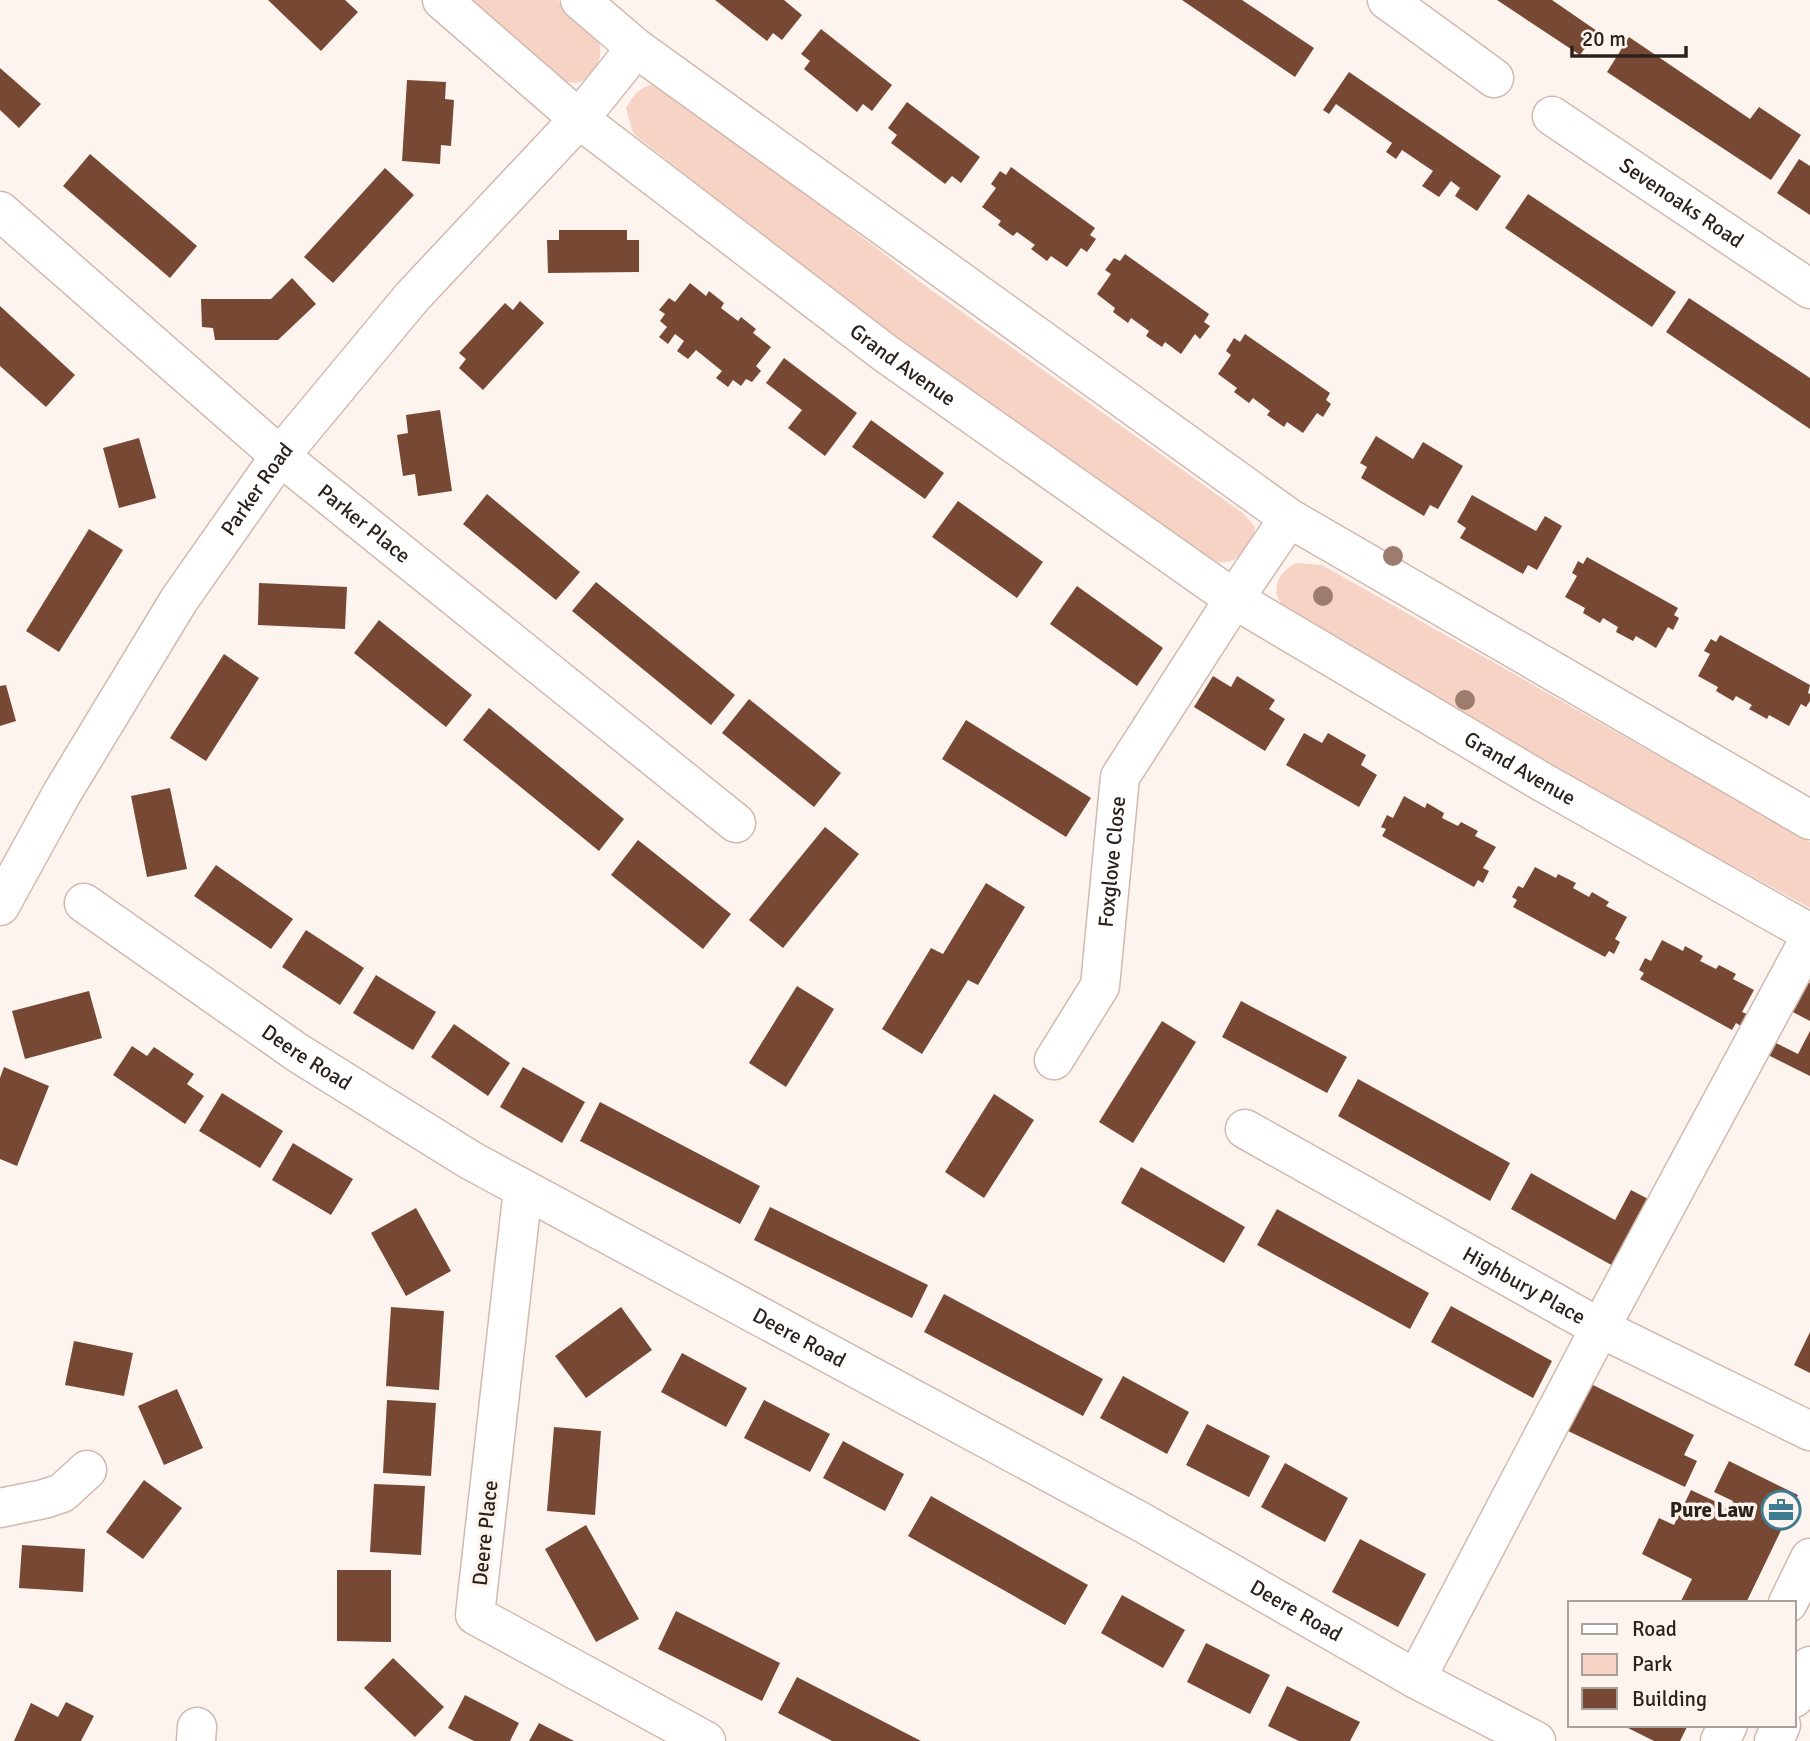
<svg xmlns="http://www.w3.org/2000/svg" width="1810" height="1741" font-family="Signika,sans-serif">
<style>
.green{fill:#f6d3c4}
.building{fill:#774833}
.lines{fill:none;stroke-linecap:round;stroke-linejoin:round}
.minor-casing{stroke:#d2b9af;stroke-width:41}
.minor{stroke:#fff;stroke-width:38}
.tree{fill:#9c7c6c}
.labels{text-anchor:middle;stroke-width:7;stroke-linejoin:round;paint-order:stroke}
.street-label{font-size:21px;fill:#2b221e;stroke:#fef4ef}
.poi-label{font-size:21px;font-weight:bold;fill:#2b221e;stroke:#fef4ef;text-anchor:end}
</style>
<rect width="100%" height="100%" fill="#fef4ef"/>
<!-- green -->
<path class="green" d="M467 0H557C569 10 587 21 595 34 607 51 598 79 576 83 571 83 564 81 559 81Z
M658 83 743 145 919 281 1244 514 1255 527C1252 549 1240 564 1217 562L988 406 841 298 633 133 626 108C634 93 642 86 658 83Z
M1297 563 1322 565 1810 842V908L1572 778 1303 620C1296 615 1286 610 1281 603 1269 587 1282 569 1297 563Z"/>
<!-- building -->
<path class="building" d="M268 0H345L358 12 321 51Z
M715 0H784L802 15 782 40 773 33 767 41Z
M1182 0H1242L1314 48 1295 77Z
M1497 0H1552L1597 31 1580 55Z
M821 29 892 85 872 111 863 104 857 112 804 69 810 61 801 54Z
M1629 37 1750 119 1759 107 1801 135 1771 180 1607 72Z
M0 68 41 104 19 128 0 110Z
M1349 72 1501 176 1477 211 1455 196 1460 188 1451 181 1439 197 1422 186 1433 171 1402 150 1396 159 1386 152 1392 143 1336 104 1329 114 1323 110Z
M407 80 446 82 445 99 454 100 451 146 441 145 440 164 402 161Z
M907 102 980 157 961 183 952 176 945 184 891 143 897 135 888 128Z
M90 154 197 246 170 278 63 186Z
M1799 159 1810 166V215L1777 193Z
M1011 167 1095 228 1090 235 1096 239 1087 252 1081 248 1067 267 1051 256 1047 261 1031 249 1035 245 1017 232 1013 236 998 225 1001 221 982 207 996 188 991 184 1000 171 1006 175Z
M385 168 414 195 333 283 304 257Z
M1528 194 1676 292 1652 327 1505 228Z
M559 230H627V240H639V272L548 273 547 240H559Z
M1125 254 1209 314 1204 322 1210 326 1200 339 1195 334 1181 354 1165 342 1162 347 1146 336 1149 331 1131 318 1128 323 1113 312 1115 308 1097 294 1111 274 1105 270 1114 258 1120 261Z
M292 278 316 304 278 340H215L213 328 202 327 201 299H271Z
M690 283 706 296 709 291 724 303 721 308 738 321 741 317 756 329 753 333 771 347 756 366 761 371 752 382 746 379 741 386 733 380 728 387 716 378 722 371 696 350 688 359 677 351 684 341 675 334 668 344 659 337 667 327 660 321 665 314 659 310 669 298 675 302Z
M1689 298 1810 378V429L1666 332Z
M520 301 544 323 483 390 459 368 466 359 459 353 505 303 513 310Z
M0 306 75 375 46 407 0 366Z
M1245 334 1330 393 1326 400 1331 404 1323 417 1317 413 1303 433 1287 422 1284 427 1267 415 1270 411 1253 398 1249 403 1234 392 1237 388 1218 374 1231 355 1226 351 1234 338 1240 342Z
M784 358 857 413 825 456 788 428 802 410 766 383Z
M440 410 452 491 418 496 415 474 403 476 397 435 408 433 406 415Z
M871 420 944 473 925 499 852 447Z
M1376 436 1413 459 1423 442 1463 466 1438 509 1430 505 1424 516 1361 478 1367 467 1360 463Z
M139 438 156 498 119 508 103 448Z
M487 494 580 572 556 600 463 524Z
M1472 495 1536 531 1545 516 1562 526 1537 570 1528 565 1523 574 1460 538 1466 528 1457 522Z
M958 501 1043 562 1017 598 932 537Z
M89 529 123 550 59 652 26 631Z
M1587 557 1678 608 1674 615 1679 618 1673 630 1668 627 1656 648 1636 636 1633 641 1616 632 1618 627 1603 618 1600 623 1583 613 1585 608 1565 597 1577 576 1572 573 1578 561 1583 564Z
M596 582 735 695 711 725 572 611Z
M259 583 347 587 345 629 258 625Z
M1077 586 1163 648 1137 686 1050 624Z
M379 620 472 695 446 727 354 653Z
M1720 635 1810 685 1808 693 1810 694V701L1806 707 1801 704 1789 726 1769 715 1767 719 1749 709 1752 705 1736 696 1733 701 1716 691 1718 687 1698 676 1710 654 1704 651 1711 639 1716 642Z
M224 654 259 678 206 761 170 738Z
M1213 676 1231 687 1237 676 1275 700 1269 709 1285 719 1265 751 1194 707Z
M6 685 16 721 0 726V686Z
M749 699 841 773 814 807 722 733Z
M489 708 624 819 599 851 463 740Z
M966 720 1091 798 1066 837 942 759Z
M1304 733 1322 743 1328 733 1366 755 1361 765 1377 775 1359 807 1286 765Z
M170 788 187 869 147 877 131 796Z
M1404 796 1425 808 1427 803 1444 813 1442 818 1458 826 1461 822 1478 831 1475 836 1496 847 1483 868 1489 871 1483 883 1478 880 1474 887 1382 836 1386 829 1381 827 1387 815 1393 818Z
M825 827 859 854 783 948 749 920Z
M638 840 731 914 703 949 611 875Z
M216 865 293 919 271 949 194 896Z
M1535 867 1556 878 1558 874 1576 883 1573 888 1589 897 1592 892 1609 902 1606 906 1627 917 1615 939 1620 942 1614 954 1609 951 1605 957 1513 907 1517 900 1512 897 1518 886 1523 888Z
M986 883 1025 907 978 985 968 980 922 1054 882 1029 931 948 943 954Z
M306 930 364 968 340 1005 282 967Z
M1662 940 1683 951 1685 946 1703 956 1700 961 1716 969 1719 965 1736 974 1733 979 1754 990 1742 1012 1747 1014 1741 1026 1736 1023 1732 1030 1640 979 1644 973 1639 970 1645 958 1651 961Z
M376 975 436 1012 413 1050 353 1013Z
M1804 980 1810 983V1021L1789 1010Z
M797 986 834 1009 786 1087 749 1063Z
M89 991 102 1038 25 1059 12 1011Z
M1241 1001 1347 1057 1327 1093 1222 1037Z
M1162 1021 1196 1042 1133 1143 1099 1122Z
M454 1024 510 1063 488 1096 431 1057Z
M1810 1031V1076L1768 1055 1774 1042 1798 1054Z
M132 1046 147 1056 154 1047 194 1074 187 1084 204 1096 185 1124 113 1075Z
M4 1067 49 1086 17 1166 0 1159V1078Z
M523 1067 585 1102 562 1143 500 1107Z
M1358 1079 1510 1163 1490 1201 1338 1116Z
M222 1093 283 1131 260 1168 199 1131Z
M994 1094 1034 1120 984 1198 945 1172Z
M600 1102 760 1186 740 1224 580 1141Z
M293 1143 353 1179 331 1215 272 1180Z
M1141 1167 1245 1227 1224 1263 1121 1203Z
M1531 1173 1615 1220 1631 1190 1650 1200 1615 1267 1511 1209Z
M770 1207 928 1285 912 1318 754 1240Z
M416 1208 451 1271 406 1296 371 1233Z
M1277 1209 1429 1293 1410 1329 1257 1245Z
M944 1294 1103 1379 1083 1416 924 1332Z
M1451 1306 1552 1361 1533 1398 1431 1342Z
M391 1307 444 1311 439 1390 386 1386Z
M621 1307 652 1350 586 1398 555 1356Z
M1810 1332V1373L1794 1365Z
M74 1341 133 1353 124 1396 65 1385Z
M682 1353 747 1388 726 1427 661 1392Z
M1123 1376 1189 1412 1167 1454 1100 1418Z
M1589 1383 1694 1435 1684 1455 1697 1461 1685 1487 1566 1430Z
M177 1389 203 1448 164 1465 138 1406Z
M387 1400 436 1403 431 1476 383 1473Z
M764 1400 830 1434 810 1472 744 1438Z
M1207 1424 1270 1456 1249 1497 1186 1465Z
M554 1427 601 1431 595 1515 547 1511Z
M843 1441 904 1474 885 1511 823 1478Z
M1729 1461 1798 1495 1746 1603H1680L1692 1579 1642 1554 1659 1518 1674 1525 1691 1490 1729 1508 1733 1501 1714 1492Z
M1285 1463 1348 1498 1325 1542 1261 1507Z
M144 1480 182 1508 143 1559 106 1532Z
M374 1484 425 1486 421 1555 370 1552Z
M931 1496 1088 1585 1065 1625 908 1536Z
M586 1525 639 1619 596 1642 545 1549Z
M1360 1539 1426 1574 1398 1627 1332 1592Z
M22 1545 85 1549 83 1592 19 1588Z
M337 1570H391V1642L337 1641Z
M1122 1595 1185 1630 1163 1668 1101 1633Z
M676 1611 780 1663 762 1701 658 1649Z
M1206 1643 1270 1675 1250 1714 1187 1682Z
M393 1658 444 1707 415 1737 364 1688Z
M797 1677 921 1741H832L778 1713Z
M1287 1686 1360 1722 1350 1741H1299L1268 1726Z
M465 1695 519 1723 510 1741H474L448 1728Z
M66 1702 94 1716 81 1741H14L31 1703 58 1717Z
M539 1723 574 1741H529Z
M1622 1725H1688L1680 1741H1654Z"/>
<g class="lines">
<!-- minor casing -->
<g class="minor-casing">
<g id="minor">
<path id="s1" d="M442 0 579 119 885 353 1234 599 1544 783 1810 933"/>
<path d="M580 0 636 48 1289 518 1810 820"/>
<path d="M1387 0 1494 78"/>
<path id="s2" d="M1552 116 1810 289"/>
<path id="s3" d="M0 211 280 456 736 823"/>
<path id="s4" d="M84 903 298 1053 470 1160 1143 1523 1416 1679 1536 1741"/>
<path id="s5" d="M0 906 62 793 179 600 280 456 412 297 579 119 636 48"/>
<path id="s6" d="M1054 1060 1100 986 1120 777 1234 599 1289 518"/>
<path id="s7" d="M1245 1129 1600 1328 1810 1431"/>
<path d="M523 1189 475 1615 706 1741"/>
<path d="M0 1508 44 1499 62 1493 87 1470"/>
<path d="M1788 1603 1810 1558"/>
<path d="M1416 1679 1591 1345 1810 938"/>
<path d="M1794 1698 1810 1666"/>
<path d="M196 1741 197 1727"/>
<path d="M1720 1741 1728 1725"/>
<path d="M1774 1741 1781 1725"/>
</g>
</g>
<!-- minor -->
<use href="#minor" class="minor"/>
</g>
<!-- trees -->
<g class="tree">
<circle cx="1393" cy="556" r="10"/>
<circle cx="1323" cy="596" r="10"/>
<circle cx="1465" cy="700" r="10"/>
</g>
<!-- icons -->
<defs>
<g id="office-ring" transform="scale(2.0125)"><circle r="9.5" fill="#fef4ef" stroke="#3f7c92" stroke-width="1.5"/><path d="M-6-3h4V-5.5h4V-3h4V5H-6ZM-1-4.5V-3h2v-1.5ZM-6 0V1H6V0Z" fill="#3f7c92"/></g>
</defs>
<g fill-rule="evenodd">
<use href="#office-ring" x="1781" y="1510"/>
</g>
<g class="labels">
<!-- street labels -->
<g class="street-label">
<text dy="7" stroke="none"><textPath href="#s2" startOffset="156">Sevenoaks Road</textPath></text>
<text dy="7" stroke="none"><textPath href="#s1" startOffset="588">Grand Avenue</textPath></text>
<text dy="7" stroke="none"><textPath href="#s5" startOffset="490">Parker Road</textPath></text>
<text dy="7" stroke="none"><textPath href="#s3" startOffset="480">Parker Place</textPath></text>
<text dy="7" stroke="none"><textPath href="#s1" startOffset="1326">Grand Avenue</textPath></text>
<text dy="7" stroke="none"><textPath href="#s6" startOffset="212">Foxglove Close</textPath></text>
<text dy="7" stroke="none"><textPath href="#s4" startOffset="271">Deere Road</textPath></text>
<text dy="7" stroke="none"><textPath href="#s7" startOffset="320">Highbury Place</textPath></text>
<text dy="7" stroke="none"><textPath href="#s4" startOffset="838">Deere Road</textPath></text>
<text transform="translate(485 1533) rotate(-84)" y="7">Deere Place</text>
<text dy="7" stroke="none"><textPath href="#s4" startOffset="1405">Deere Road</textPath></text>
</g>
<!-- poi labels -->
<g class="poi-label">
<text x="1754" y="1517">Pure Law</text>
</g>
</g>
<!-- legend -->
<rect x="1568" y="1601" width="228" height="126" fill="#fef4ef" stroke="#aaa09b" stroke-width="2"/>
<rect x="1582" y="1624" width="35" height="10" fill="#ffffff" stroke="#aaa09b" stroke-width="2"/>
<text x="1632" y="1636" font-size="21" fill="#2b221e">Road</text>
<rect x="1582" y="1654" width="35" height="21" fill="#f6d3c4" stroke="#aaa09b" stroke-width="2"/>
<text x="1632" y="1671" font-size="21" fill="#2b221e">Park</text>
<rect x="1582" y="1688" width="35" height="21" fill="#774833" stroke="#aaa09b" stroke-width="2"/>
<text x="1632" y="1706" font-size="21" fill="#2b221e">Building</text>
<!-- scale -->
<path d="M1572 46v10h114v-10" fill="none" stroke="#2b221e" stroke-width="3.5"/>
<text x="1582" y="46" font-size="21" fill="#2b221e" stroke="#fef4ef" stroke-width="5" paint-order="stroke">20 m</text>
</svg>
